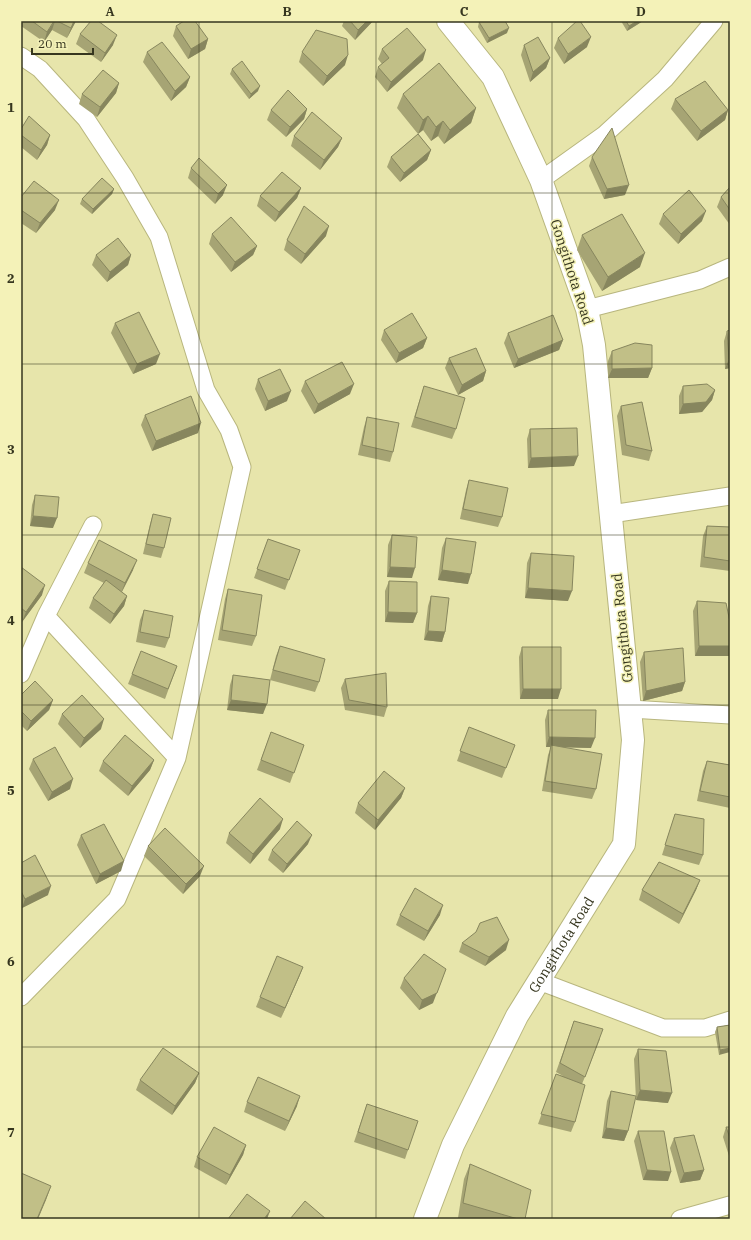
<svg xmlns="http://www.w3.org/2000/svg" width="751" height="1240" font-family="'IBM Plex Serif',serif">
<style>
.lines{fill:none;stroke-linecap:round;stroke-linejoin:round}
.street-casing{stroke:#b8b67e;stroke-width:19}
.secondary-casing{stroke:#b8b67e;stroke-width:24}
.street{stroke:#fff;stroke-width:17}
.secondary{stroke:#fff;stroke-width:22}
.wall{fill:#a6a474}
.shaded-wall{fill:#87865e}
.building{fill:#c1bf87;stroke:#87865e}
.grid{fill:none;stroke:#36361f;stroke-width:1;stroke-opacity:0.55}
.labels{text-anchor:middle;stroke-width:3;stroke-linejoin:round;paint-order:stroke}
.street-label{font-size:14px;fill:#36361f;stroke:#f4f2b8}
.neatline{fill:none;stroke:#36361f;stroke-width:1.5}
.grid-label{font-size:13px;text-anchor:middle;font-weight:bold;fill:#36361f}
</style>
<rect width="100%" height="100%" fill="#e7e5ab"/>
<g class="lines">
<!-- street casing -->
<g class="street-casing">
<path id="street" d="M21 56 40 69 86 119 125 178 159 237 206 390 229 430 242 467 177 758 117 899 21 997
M541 180 604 135 665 79 714 21
M587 309 700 280 730 267
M611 514 730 496
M46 616 177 758
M21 674 46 616 93 525
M630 709 730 715
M539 981 663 1028H705L730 1020
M680 1219 730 1205"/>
</g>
<!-- secondary casing -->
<g class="secondary-casing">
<g id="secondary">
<path id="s1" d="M425 1219 453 1145 517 1016 624 844 633 740 594 345 587 309 541 180 493 77 448 21"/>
</g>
</g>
<!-- street -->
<use href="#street" class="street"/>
<!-- secondary -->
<use href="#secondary" class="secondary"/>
</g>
<!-- wall -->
<path class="wall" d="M21 21H76L67 38 52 30 44 42 21 26Z
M344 21H373L355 40 342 26Z
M621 21H643L627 31Z
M479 22 507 33 487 43 478 27Z
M176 26 208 39 205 49 188 59 173 36Z
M80 34 113 45 101 62 76 44Z
M558 38 587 47 564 64 554 48Z
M524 45 550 58 546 68 530 82 521 55Z
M382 49 423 60 387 92 375 77 378 67 382 64 378 59Z
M147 52 190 77 186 87 171 101 143 62Z
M302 52 345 65 323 86 299 62Z
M232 69 258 91 249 99 230 74Z
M119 83 116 93 97 117 79 104 82 94Z
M403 94 476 108 471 123 444 144 438 136 431 141 423 130 418 134 431 150 427 160 400 182 387 167 391 157 418 134 397 108Z
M675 99 728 110 725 120 697 141 671 109Z
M307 109 304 119 286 137 267 120 271 110Z
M21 129 50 135 47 145 37 160 21 147Z
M294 136 342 138 338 147 320 170 291 146Z
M592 157 625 195 604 199 589 166Z
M191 168 223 195 215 204 188 178Z
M730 187V225L717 207 721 197Z
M301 188 297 198 275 222 257 206 260 196Z
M114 189 112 194 92 214 80 204 82 199Z
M21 197 55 210 36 233 21 223Z
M663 214 702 221 678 244 659 224Z
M212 234 257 246 253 255 231 272 209 244Z
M582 235 640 267 602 291 577 250Z
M326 236 301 264 284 250 287 240Z
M96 255H131L128 265 107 282 92 265Z
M115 323 156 364 133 374 111 333Z
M384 330 427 338 423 348 396 363 381 340Z
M727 331 730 368 725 369 724 341Z
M508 333 563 340 559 350 514 368 504 343Z
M612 351 652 368 648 378H608V361Z
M449 358 486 371 483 381 458 395 445 368Z
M258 379 287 401 265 411 255 389Z
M305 381 350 394 314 414 301 391Z
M424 386 456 429 452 439 411 427Z
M683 386 715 390 712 400 702 412 679 414V396Z
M621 406 652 451 649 461 622 455 617 416Z
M145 415 198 433 152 451 141 425Z
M367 417 393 452 390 462 358 455 364 427Z
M530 429 574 466 528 468 527 439Z
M469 480 502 517 498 527 460 519 466 490Z
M35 495 53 528 30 526 32 505Z
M153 514 164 548 161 558 143 554 150 524Z
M707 526 730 527V571L700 567 703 536Z
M392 535 412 578 387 577 388 545Z
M446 538 468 584 438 580 442 548Z
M268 539 300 550 285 590 254 578Z
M531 553 568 601 525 598 527 563Z
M88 563 133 570 122 592 127 596 124 606 110 624 89 608 93 598 104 583 84 573Z
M21 567 42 595 22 622 21 621Z
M389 581 417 613 413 623 385 622V591Z
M228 589 256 636 252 646 218 640 225 599Z
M431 596 445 632 442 642 424 640 428 606Z
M697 601 730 622V656H695L693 611Z
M144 610 169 638 165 648 136 642 140 620Z
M280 646 319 682 315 692 270 680 263 714 227 710 230 685 233 675 270 680 276 656Z
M522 647 558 699H520L519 657Z
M644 652 685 682 682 691 643 701 640 662Z
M177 666 165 699 128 684 132 674Z
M345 679 387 707 384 717 345 710 341 688Z
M21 695 53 700 49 710 27 731 21 725Z
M548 710 591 748 564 747 596 789 592 799 542 791 548 755 551 747H546L545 720Z
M62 714 101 729 80 748 58 724Z
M469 727 515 745 502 778 457 761Z
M271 732 304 745 290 783 257 770Z
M33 759 70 789 48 801 29 769Z
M154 760 150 770 128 796 99 771 103 761Z
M707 761 730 765V808L697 801 703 771Z
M405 788 401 798 375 830 355 813 358 803Z
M675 814 703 855 699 865 662 855Z
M280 829 250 864 226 843 229 833Z
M81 835 121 871 96 884 77 845Z
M308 844 283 873 268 860 272 850Z
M148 846 200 876 183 894 144 856Z
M21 863 48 895 22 908 21 907Z
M700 880 696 890 679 924 639 900 642 890Z
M400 915H440L424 941 396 925Z
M462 943 506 950 485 966 459 952Z
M303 967 299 977 281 1018 256 1007 260 997Z
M404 978 433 1003 419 1010 400 988Z
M574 1021 600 1039 582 1084 575 1122 571 1132 538 1124 556 1074 563 1076 556 1072Z
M730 1025 719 1055 715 1032 717 1027Z
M638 1049 668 1103 636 1100 634 1059Z
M199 1073 195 1083 172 1115 136 1090 140 1080Z
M611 1091 628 1131 624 1141 602 1138 607 1101Z
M247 1102 297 1106 285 1131 244 1112Z
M367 1104 408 1150 405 1159 354 1142Z
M726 1127H730V1159L723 1137Z
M638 1131 668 1181 643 1180 634 1141Z
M674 1138 704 1170 700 1180 680 1183 670 1148Z
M246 1145 243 1155 226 1185 194 1167 197 1157Z
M470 1164 525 1219H463L458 1218 464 1179Z"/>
<!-- shaded-wall -->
<path class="shaded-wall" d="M55 21 52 30 44 42 47 32Z
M74 21H76L67 38 71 28Z
M367 21H373L355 40 358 30Z
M637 21H643L627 31 629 26Z
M509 28 507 33 487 43 489 38Z
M117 35 113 45 101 62 105 53Z
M591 37 587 47 564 64 568 54Z
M208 39 205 49 188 59 191 49Z
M426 50 423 60 387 92 391 82Z
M348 55 345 65 323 86 327 76Z
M550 58 546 68 530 82 533 72Z
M190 77 186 87 171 101 175 91Z
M119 83 116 93 97 117 100 107Z
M260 86 258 91 249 99 251 94Z
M476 108 471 123 444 144 450 130Z
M307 109 304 119 286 137 290 127Z
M728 110 725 120 697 141 701 131Z
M428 116 423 130 418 134 423 120Z
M443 121 438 136 431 141 436 127Z
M50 135 47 145 37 160 41 150Z
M342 138 338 147 320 170 324 160Z
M431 150 427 160 400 182 404 173Z
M227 185 223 195 215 204 218 194Z
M629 185 625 195 604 199 607 189Z
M301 188 297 198 275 222 279 212Z
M114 189 112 194 92 214 93 209Z
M59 200 55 210 36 233 40 223Z
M706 211 702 221 678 244 681 234Z
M329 226 326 236 301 264 305 254Z
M257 246 253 255 231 272 235 262Z
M645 253 640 267 602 291 608 277Z
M131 255 128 265 107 282 110 272Z
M427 338 423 348 396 363 399 353Z
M563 340 559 350 514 368 518 359Z
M160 354 156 364 133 374 137 364Z
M729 359H730V368L725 369Z
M652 368 648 378H608L612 369Z
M486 371 483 381 458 395 462 385Z
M354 384 350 394 314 414 318 404Z
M715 390 712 400 702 412 679 414 683 404Z
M291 391 287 401 265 411 268 401Z
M201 423 198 433 152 451 156 441Z
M578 456 574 466 528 468 531 458Z
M33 516 57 518 53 528 30 526Z
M137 560 133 570 121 593 125 583Z
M390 567 415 568 412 578 387 577Z
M442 570 471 574 468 584 438 580Z
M45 585 42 595 22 622 26 612Z
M528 588 572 591 568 601 525 598Z
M127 596 124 606 110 624 114 614Z
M388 612 417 613 413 623 385 622Z
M428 631 445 632 442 642 424 640Z
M699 646H730V656H695Z
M685 682 682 691 643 701 646 691Z
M523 689H561L558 699H520Z
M53 700 49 710 27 731 31 721Z
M231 700 267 704 263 714 227 710Z
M104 719 101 729 80 748 84 738Z
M549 737 595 738 591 748 551 747V745V747H546Z
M154 760 150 770 128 796 132 786Z
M73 779 70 789 48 801 52 792Z
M405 788 401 798 375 830 378 820Z
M283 819 280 829 250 864 253 854Z
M312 835 308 844 283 873 287 864Z
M124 861 121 871 96 884 100 874Z
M204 866 200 876 183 894 186 884Z
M700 880 696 890 679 924 683 914Z
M51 886 48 895 22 908 25 899Z
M443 905 440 915 424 941 428 931Z
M509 940 506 950 485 966 489 957Z
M303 967 299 977 281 1018 285 1008Z
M446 969 433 1003 419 1010 422 1000Z
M730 1048V1052L719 1055 720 1050Z
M199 1073 195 1083 172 1115 175 1106Z
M640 1090 672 1093 668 1103 636 1100Z
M300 1096 297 1106 285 1131 289 1121Z
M606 1128 628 1131 624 1141 602 1138Z
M246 1145 243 1155 226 1185 230 1175Z
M647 1170 671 1172 668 1181 643 1180Z
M704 1170 700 1180 680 1183 684 1173Z
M51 1186 46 1200 38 1219H37Z
M270 1211 267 1219H264Z"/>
<!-- building -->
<path class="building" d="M32 21H54L47 32Z
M57 21H74L71 28Z
M91 21H98L117 35 105 53 80 34Z
M184 21H195L208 39 191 49 176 26Z
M350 21H367L358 30Z
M481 21H505L509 28 489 38 479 22Z
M577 21H580L591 37 568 54 558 38Z
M626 21H637L629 26Z
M407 28 426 50 391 82 378 67 389 58 382 49Z
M316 30 347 39 348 55 327 76 302 52Z
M538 37 550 58 533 72 524 45Z
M162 42 190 77 175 91 147 52Z
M242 61 260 86 251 94 232 69Z
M439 63 476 108 450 130 443 121 436 127 428 116 423 120 403 94Z
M103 70 119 83 100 107 82 94Z
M705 81 728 110 701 131 675 99Z
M288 90 307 109 290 127 271 110Z
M312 112 342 138 324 160 294 136Z
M29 116 50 135 41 150 21 135V129Z
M612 128 629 185 607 189 592 157Z
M418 134 431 150 404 173 391 157Z
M199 158 227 185 218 194 191 168Z
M282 172 301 188 279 212 260 196Z
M102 178 114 189 93 209 82 199Z
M34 181 59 200 40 223 21 210V197Z
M730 187V210L721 197Z
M689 190 706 211 681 234 663 214Z
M304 206 329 226 305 254 287 240Z
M622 214 645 253 608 277 582 235Z
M231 217 257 246 235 262 212 234Z
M118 238 131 255 110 272 96 255Z
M139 312 160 354 137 364 115 323Z
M412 313 427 338 399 353 384 330Z
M553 315 563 340 518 359 508 333Z
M730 330V359H729L727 331Z
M635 343 652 345V368L612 369V351Z
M476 348 486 371 462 385 449 358Z
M342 362 354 384 318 404 305 381Z
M280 369 291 391 268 401 258 379Z
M707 384 715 390 706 402 683 404V386Z
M424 386 465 398 456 429 415 417Z
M191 396 201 423 156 441 145 415Z
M642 402 652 451 626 445 621 406Z
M367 417 399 423 393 452 362 445Z
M577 428 578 456 531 458 530 429Z
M469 480 508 488 502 517 463 509Z
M35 495 59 497 57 518 33 516Z
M153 514 171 518 164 548 146 544Z
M707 526 730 527V561L704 557Z
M392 535 417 537 415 568 390 567Z
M446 538 476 542 471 574 442 570Z
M268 539 300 550 289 580 257 569Z
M99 540 137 560 125 583 88 563Z
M531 553 574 556 572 591 528 588Z
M21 567 45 585 26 612 21 608Z
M106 580 127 596 114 614 93 598Z
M389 581 417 582V613L388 612Z
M228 589 262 595 256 636 222 630Z
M431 596 449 598 445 632 428 631Z
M697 601 726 603 730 622V646H699Z
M144 610 173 616 169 638 140 632Z
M280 646 325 659 319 682 273 670Z
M522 647H561V689H523Z
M683 648 685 682 646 691 644 652Z
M141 651 177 666 168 689 132 674Z
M386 673 387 707 349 700 345 679Z
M233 675 270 680 267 704 231 700Z
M35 681 53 700 31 721 21 711V695Z
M82 695 104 719 84 738 62 714Z
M548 710H596L595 738 549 737Z
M469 727 515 745 506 768 460 751Z
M271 732 304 745 294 773 261 760Z
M125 735 154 760 132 786 103 761Z
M551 745 602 754 596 789 545 781Z
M55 747 73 779 52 792 33 759Z
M707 761 730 765V797L700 791Z
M384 771 405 788 378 820 358 803Z
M260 798 283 819 253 854 229 833Z
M675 814 704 819 703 855 665 845Z
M297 821 312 835 287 864 272 850Z
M104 824 124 861 100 874 81 835Z
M165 828 204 866 186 884 148 846Z
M35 855 51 886 25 899 21 891V863Z
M659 862 700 880 683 914 642 890Z
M415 888 443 905 428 931 400 915Z
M497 917 509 940 489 957 462 943 476 932 480 923Z
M424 954 446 969 437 993 422 1000 404 978Z
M277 956 303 967 285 1008 260 997Z
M574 1021 603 1029 585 1077 560 1063Z
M730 1025V1048L720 1050 717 1027Z
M163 1048 199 1073 175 1106 140 1080Z
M638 1049 666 1051 672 1093 640 1090Z
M556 1074 585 1085 575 1122 541 1114Z
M258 1077 300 1096 289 1121 247 1102Z
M611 1091 636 1096 628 1131 606 1128Z
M367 1104 418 1121 408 1150 358 1132Z
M214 1127 246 1145 230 1175 197 1157Z
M726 1127H730V1138Z
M638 1131H664L671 1172 647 1170Z
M694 1135 704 1170 684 1173 674 1138Z
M470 1164 531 1190 525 1219H518L463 1203Z
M21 1173 51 1186 37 1219H21Z
M247 1194 270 1211 264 1219H228Z
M305 1201 326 1219H290Z"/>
<!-- grid -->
<path class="grid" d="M199 21V1219M376 21V1219M552 21V1219M21 193H730M21 364H730M21 535H730M21 705H730M21 876H730M21 1047H730"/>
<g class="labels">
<!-- street labels -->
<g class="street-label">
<text transform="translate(572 272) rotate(72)" y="5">Gongithota Road</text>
<text transform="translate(622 628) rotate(-96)" y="5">Gongithota Road</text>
<text dy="5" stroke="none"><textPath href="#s1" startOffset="307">Gongithota Road</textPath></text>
</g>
</g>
<!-- border -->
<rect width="751" height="1240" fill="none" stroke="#f4f2b8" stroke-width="44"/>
<!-- scale -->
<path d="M32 48v6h61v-6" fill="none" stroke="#36361f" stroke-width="2"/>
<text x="38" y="48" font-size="12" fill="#36361f" stroke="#f4f2b8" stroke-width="3" paint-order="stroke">20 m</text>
<rect x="22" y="22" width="707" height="1196" class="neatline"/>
<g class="grid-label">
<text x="110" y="16">A</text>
<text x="287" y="16">B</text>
<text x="464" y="16">C</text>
<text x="641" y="16">D</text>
<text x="11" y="112">1</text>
<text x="11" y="283">2</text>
<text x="11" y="454">3</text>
<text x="11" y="625">4</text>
<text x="11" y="795">5</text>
<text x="11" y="966">6</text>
<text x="11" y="1137">7</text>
</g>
</svg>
